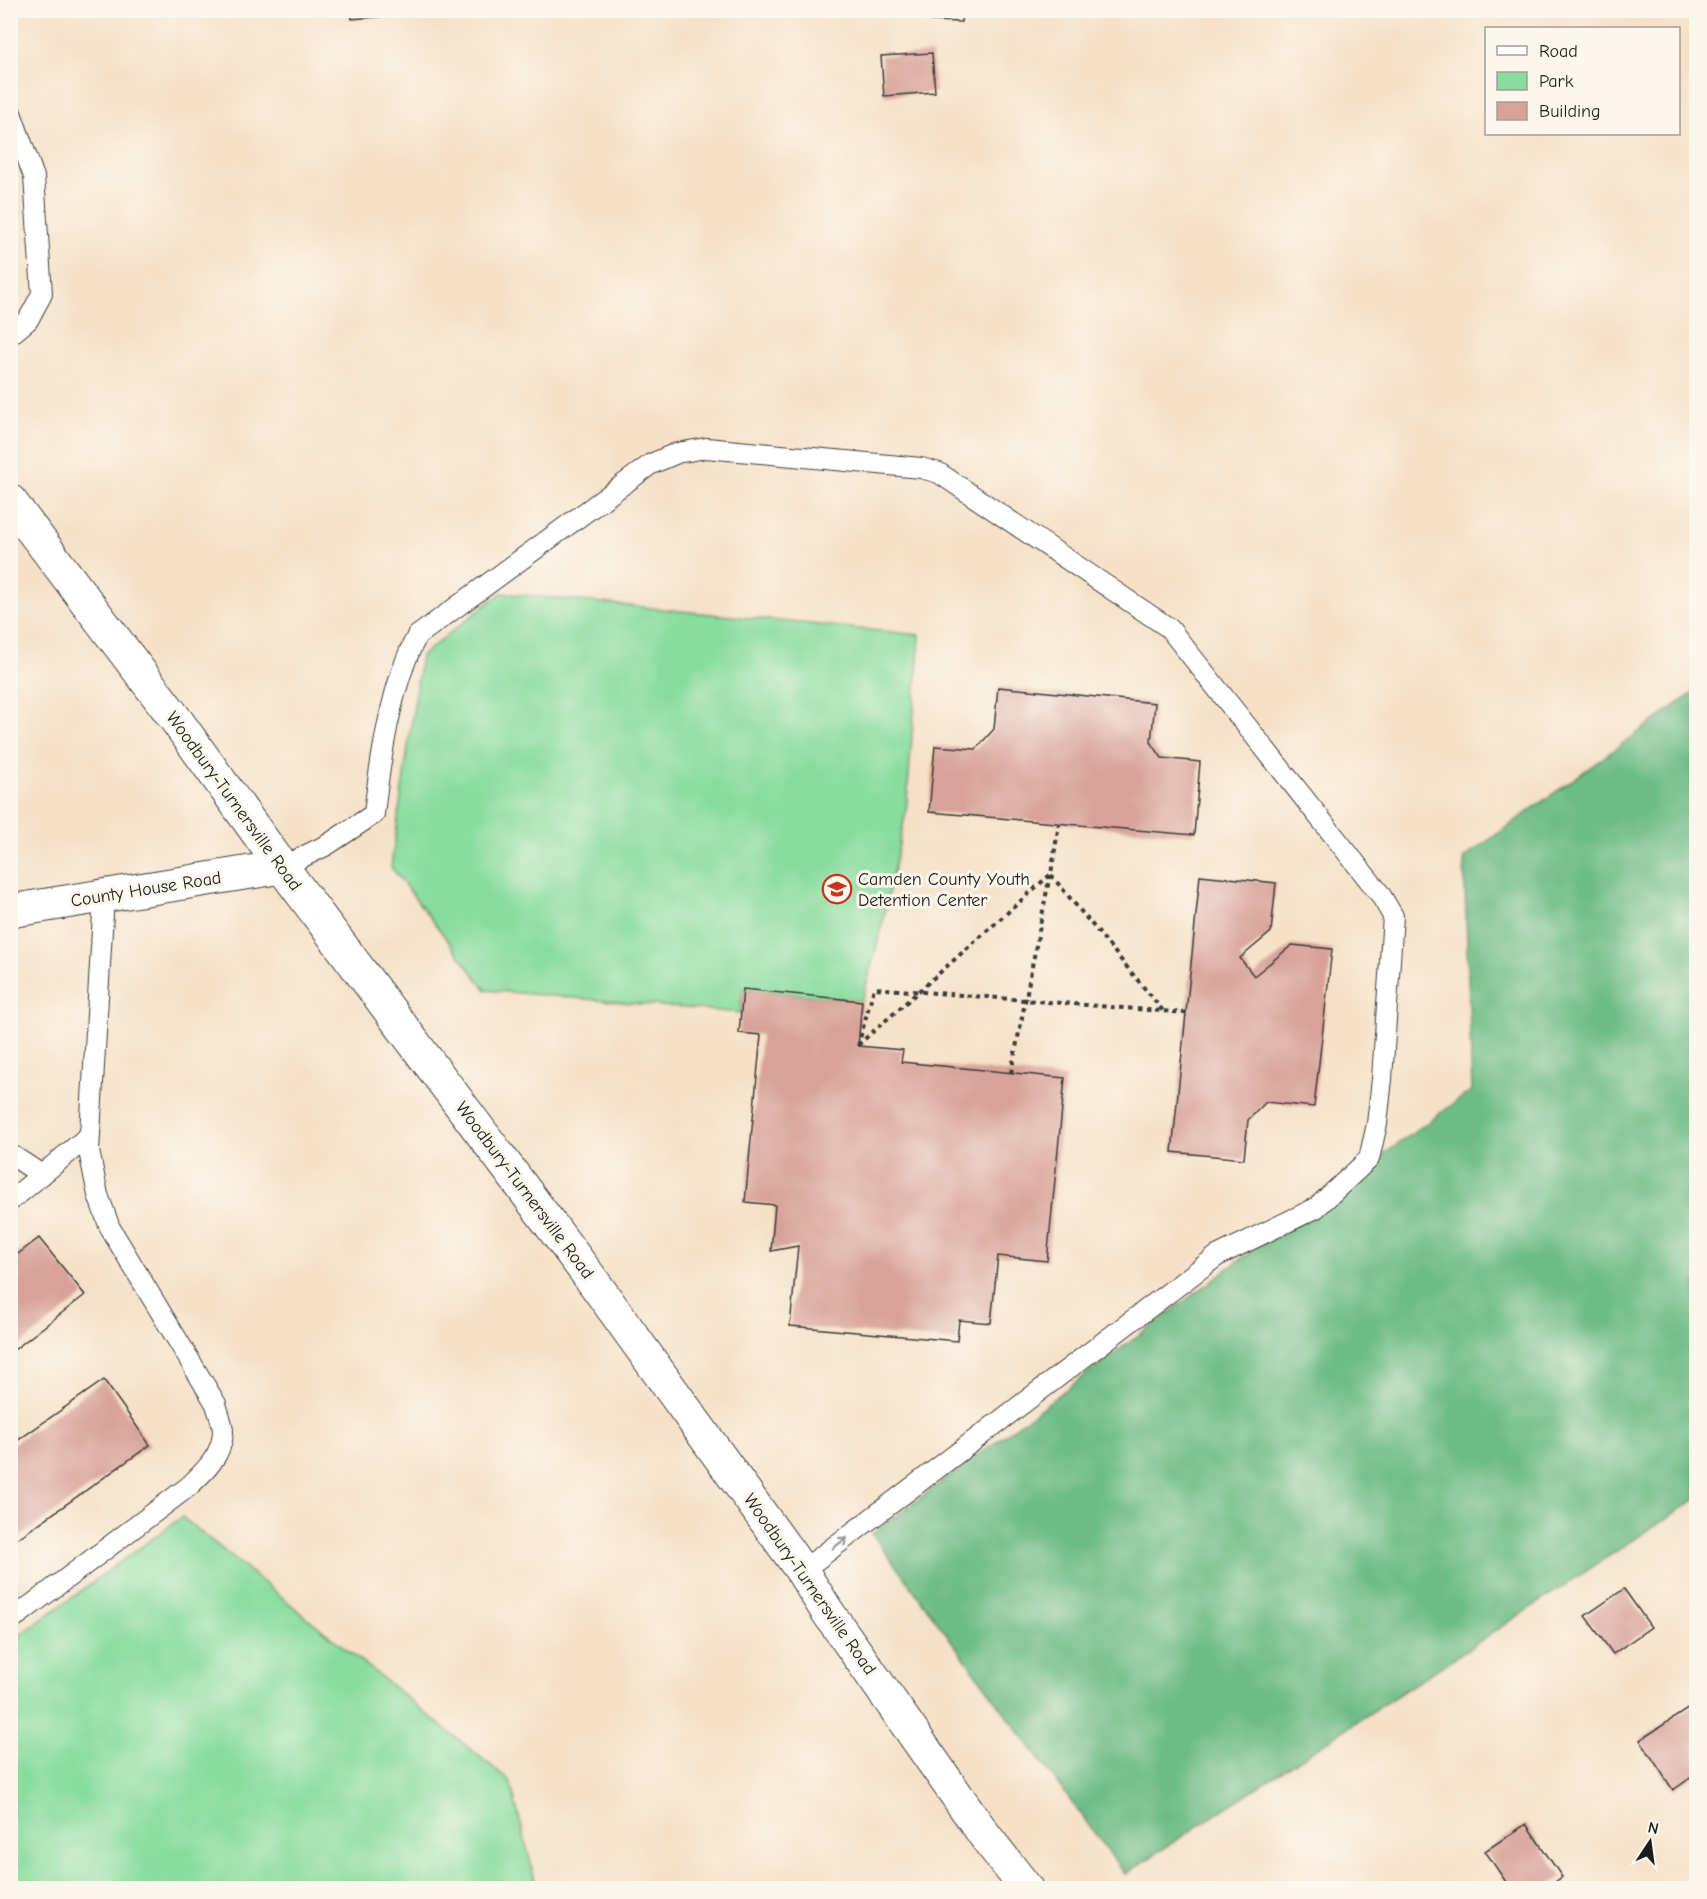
<svg xmlns="http://www.w3.org/2000/svg" width="1707" height="1899" font-family="'Comic Neue',sans-serif">
<style>
.green{fill:#87dc9e;stroke:#527c5d;stroke-width:1.5}
.forest{fill:#6dbc85;stroke:#446c50;stroke-width:1.5}
.building{fill:#d8a299}
.lines{fill:none;stroke-linecap:round;stroke-linejoin:round}
.service-casing{stroke:#3d3a36;stroke-width:22}
.tertiary-casing{stroke:#3d3a36;stroke-width:35}
.secondary-casing{stroke:#3d3a36;stroke-width:35}
.path{stroke:#3d3a36;stroke-width:4;stroke-dasharray:4.5 4.5;stroke-linecap:butt}
.service{stroke:#fff;stroke-width:20}
.tertiary{stroke:#fff;stroke-width:33}
.secondary{stroke:#fff;stroke-width:33}
.oneway{stroke:#999}
.labels{text-anchor:middle;stroke-width:6;stroke-linejoin:round;paint-order:stroke}
.street-label{font-size:18px;fill:#1c1c1c;stroke:#fbf7ec}
.poi-label{font-size:18px;fill:#1c1c1c;stroke:#fbf7ec;text-anchor:start}
</style>
<rect width="100%" height="100%" fill="#fbf7ec"/>
<filter id="ink" filterUnits="userSpaceOnUse"><feTurbulence type="fractalNoise" baseFrequency=".0167" numOctaves="2"/><feDisplacementMap in="SourceGraphic" scale="12" xChannelSelector="R" yChannelSelector="G"/><feConvolveMatrix kernelMatrix="1 2 1 2 8 2 1 2 1" color-interpolation-filters="sRGB"/></filter>
<filter id="wash" filterUnits="userSpaceOnUse"><feTurbulence type="fractalNoise" baseFrequency=".008" numOctaves="4" result="noise"/><feDisplacementMap in="SourceGraphic" scale="24" xChannelSelector="R" yChannelSelector="G"/><feGaussianBlur stdDeviation="1.35" result="paint"/><feColorMatrix in="noise" values="0 0 0 0 0 0 0 0 0 0 0 0 0 0 0 0 0 1.4 0 .05"/><feComposite in="paint" operator="in"/></filter>
<g filter="url(#wash)">
<rect width="100%" height="100%" fill="#f6e1c8"/>
<!-- green -->
<path class="green" d="M501 593 920 635 906 812 879 937 862 1001 743 989 740 1013 486 990 391 867 421 656Z
M182 1517 510 1781 537 1888H11V1642Z"/>
<!-- forest -->
<path class="forest" d="M1696 691V1499L1125 1874 872 1534 1265 1241 1472 1090 1464 858Z"/>
<g id="blocks">
<!-- building -->
<path class="building" d="M351 10H434V12L352 19Z
M931 10H962L961 22 931 21Z
M932 53 935 92 884 96 881 56Z
M998 687 1155 703 1151 742 1162 758 1200 762 1194 835 929 812 935 746 976 749 994 729Z
M1200 875 1276 883 1271 932 1240 958 1254 976 1292 945 1332 949 1314 1107 1266 1102 1248 1120 1244 1159 1172 1152Z
M743 989 862 1001 858 1046 903 1050 901 1062 1065 1078 1047 1261 998 1256 991 1323 959 1320 957 1341 790 1326 798 1246 771 1251 775 1205 745 1202 761 1035 739 1033Z
M39 1238 85 1295 10 1353V1260Z
M104 1380 150 1445 17 1539 10 1530V1446Z
M1624 1589 1651 1627 1613 1654 1585 1616Z
M1695 1704 1696 1774 1673 1790 1640 1740Z
M1526 1824 1562 1877 1546 1888H1510L1485 1851Z"/>
</g>
</g>
<g filter="url(#ink)">
<use href="#blocks" fill-opacity="0" stroke="#3d3a36" stroke-width="1.5"/>
<g class="lines">
<!-- service casing -->
<g class="service-casing">
<path id="service" d="M10 110 34 177 42 294 28 320 10 335
M282 867 327 845 374 814C380 760 391 683 417 636L651 464 677 453 706 448 921 468 939 473 1169 628 1380 894 1393 916 1382 1079 1377 1124 1369 1159 1316 1208 1217 1256 802 1571
M10 1154 42 1175
M10 1201 90 1135
M10 1621 188 1487C204 1472 222 1456 223 1432 223 1423 218 1412 216 1404L110 1228 98 1195 89 1151 104 896"/>
</g>
<!-- tertiary casing -->
<g class="tertiary-casing">
<path id="tertiary" d="M10 911 282 867"/>
</g>
<!-- secondary casing -->
<g class="secondary-casing">
<path id="secondary" d="M10 501 174 717 282 867 595 1284 802 1571 827 1611 986 1837 1026 1888"/>
</g>
<!-- path -->
<path class="path" d="M1051 875 1164 1012
M858 1045 1051 874 1059 824
M858 1046 874 988 1186 1013
M1011 1073 1050 875"/>
<!-- service -->
<use href="#service" class="service"/>
<!-- tertiary -->
<use href="#tertiary" class="tertiary"/>
<!-- secondary -->
<use href="#secondary" class="secondary"/>
</g>
<!-- one-way arrows -->
<defs><path id="oneway-shaft" d="M-6 0H5M1.5-3L5.5 0L1.5 3" fill="none" stroke-width="1.6" stroke-linecap="round" stroke-linejoin="round" transform="scale(1.5)"/></defs>
<use class="oneway" href="#oneway-shaft" transform="translate(840 1543) rotate(-37)"/>
</g>
<!-- icons -->
<defs>
<g id="school-ring" transform="scale(1.5)"><circle r="9.5" fill="#fbf7ec" stroke="#c8321e" stroke-width="1.5"/><path d="M0-5L7-2L0 1L-7-2ZM-4 1L0 2.5L4 1V4Q0 6-4 4Z" fill="#c8321e"/></g>
</defs>
<g fill-rule="evenodd">
<use href="#school-ring" x="837" y="889"/>
</g>
<g class="labels">
<!-- street labels -->
<g class="street-label">
<text transform="translate(234 801) rotate(54)" y="6">Woodbury-Turnersville Road</text>
<text transform="translate(146 889) rotate(-9)" y="6">County House Road</text>
<text transform="translate(525 1190) rotate(53)" y="6">Woodbury-Turnersville Road</text>
<text transform="translate(810 1584) rotate(55)" y="6">Woodbury-Turnersville Road</text>
</g>
<!-- poi labels -->
<g class="poi-label">
<text x="858" y="885">Camden County Youth<tspan x="858" dy="21">Detention Center</tspan></text>
</g>
</g>
<!-- margin -->
<rect width="1707" height="1899" fill="none" stroke="#fbf7ec" stroke-width="36"/>
<!-- legend -->
<rect x="1485" y="27" width="195" height="108" fill="#fbf7ec" stroke="#a29f99" stroke-width="1.5"/>
<rect x="1497" y="46" width="30" height="9" fill="#ffffff" stroke="#a29f99" stroke-width="1.5"/>
<text x="1539" y="57" font-size="18" fill="#1c1c1c">Road</text>
<rect x="1497" y="72" width="30" height="18" fill="#87dc9e" stroke="#a29f99" stroke-width="1.5"/>
<text x="1539" y="87" font-size="18" fill="#1c1c1c">Park</text>
<rect x="1497" y="102" width="30" height="18" fill="#d8a299" stroke="#a29f99" stroke-width="1.5"/>
<text x="1539" y="117" font-size="18" fill="#1c1c1c">Building</text>
<!-- north arrow -->
<g transform="translate(1650 1842) rotate(13)" stroke="#fbf7ec" stroke-width="4.5" paint-order="stroke">
<path d="M0-4.5L10 22L0 15L-10 22Z" fill="#1c1c1c"/>
<text y="-9" font-size="16" font-weight="bold" text-anchor="middle" fill="#1c1c1c">N</text>
</g>
</svg>
